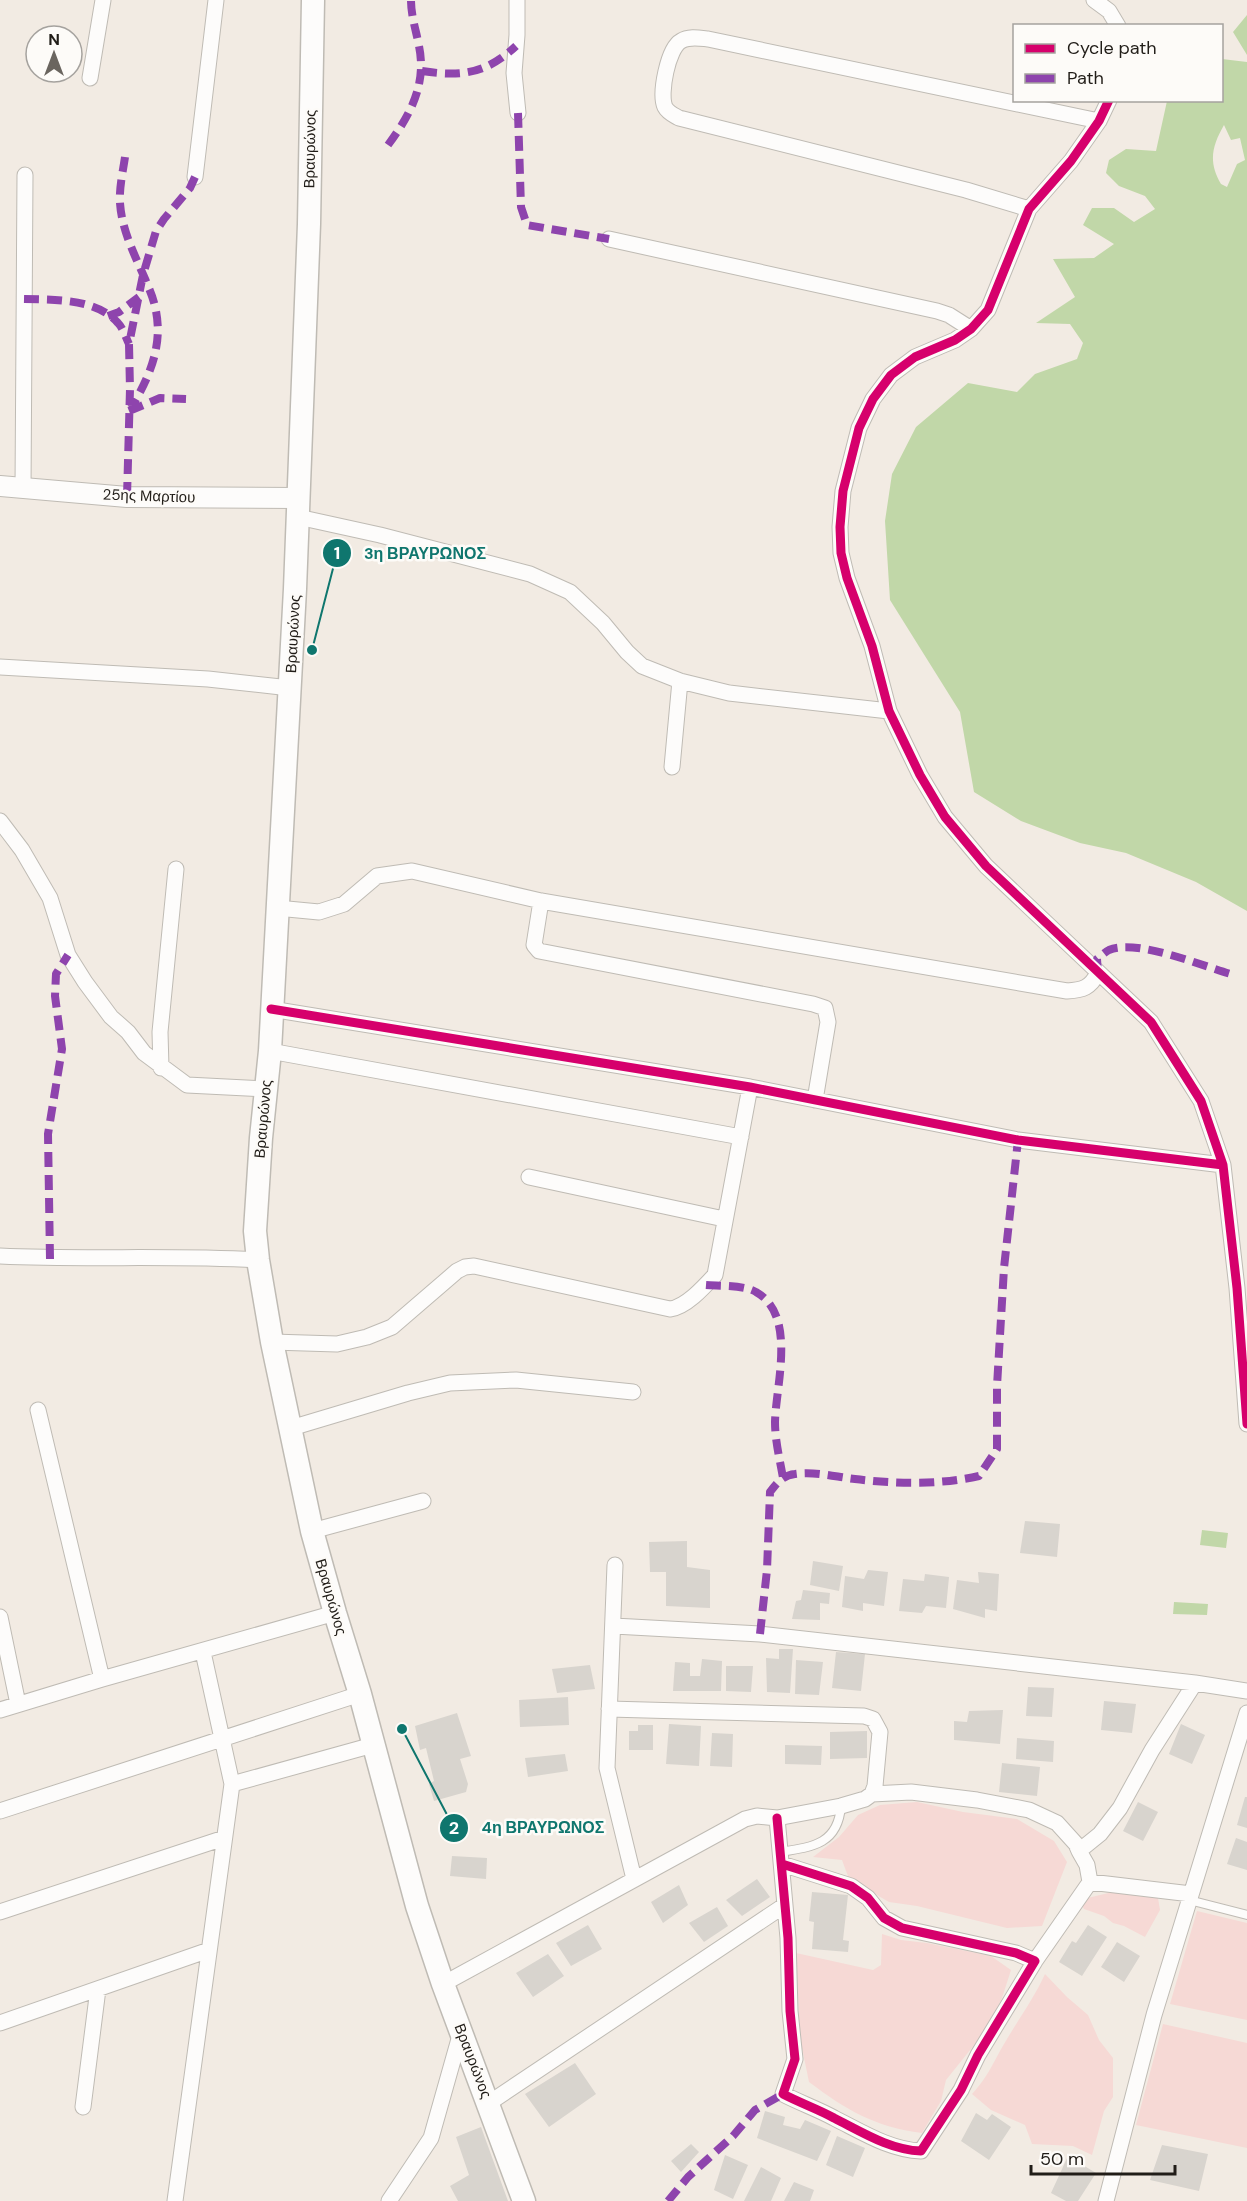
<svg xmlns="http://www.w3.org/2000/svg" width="1247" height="2201" font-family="'DM Sans',sans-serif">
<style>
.green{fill:#f6d9d5}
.water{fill:#c1d7a8;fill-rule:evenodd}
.building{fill:#d8d4ce}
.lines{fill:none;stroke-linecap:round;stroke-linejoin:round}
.service-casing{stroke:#bfbbb4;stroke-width:10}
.minor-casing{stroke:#bfbbb4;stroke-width:17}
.tertiary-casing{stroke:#bfbbb4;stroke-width:22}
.secondary-casing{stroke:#bfbbb4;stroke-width:25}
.service{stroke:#fdfcfb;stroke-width:8}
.minor{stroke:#fdfcfb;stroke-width:15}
.tertiary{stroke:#fdfcfb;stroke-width:20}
.secondary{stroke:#fdfcfb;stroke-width:22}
.quiet{stroke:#8e44ad;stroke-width:8;stroke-dasharray:15 8;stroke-linecap:butt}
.cycleway-casing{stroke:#fdfbf8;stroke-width:13}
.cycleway{stroke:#d6006c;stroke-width:9}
.labels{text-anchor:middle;stroke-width:5;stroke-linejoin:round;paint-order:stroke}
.street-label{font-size:15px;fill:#211d18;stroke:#fdfbf8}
.leader{fill:none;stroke:#0f766e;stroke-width:2}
.callout-dot{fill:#0f766e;stroke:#fdfbf8;stroke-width:2}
.mark-label{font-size:18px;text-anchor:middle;font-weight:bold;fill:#fff}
.callout-label{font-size:16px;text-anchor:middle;font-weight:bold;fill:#0f766e;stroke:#fdfbf8;stroke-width:5;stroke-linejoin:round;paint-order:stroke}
</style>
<rect width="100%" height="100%" fill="#f2ebe3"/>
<!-- green -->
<path class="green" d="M917 1802 963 1812 1017 1819 1054 1841 1067 1862 1042 1926 1007 1928 917 1906 889 1902 849 1879 842 1860 813 1857 839 1837 858 1815 880 1805Z
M1117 1891 1158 1898 1160 1910 1145 1937 1124 1926 1113 1923 1104 1916 1084 1909 1079 1900Z
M1197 1911 1247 1923V2020L1170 2004Z
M882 1934 901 1940 927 1943 991 1956 1011 1970 1002 1998 987 2029 946 2080 941 2101 922 2133C875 2127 846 2110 809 2082L800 2038 796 1953 873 1970 881 1965Z
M1045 1974 1067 1997 1088 2015 1099 2040 1113 2058V2097L1104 2111 1092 2155 1073 2146 1032 2144 1025 2125 991 2110 972 2094C989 2076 994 2060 1007 2039 1020 2017 1034 1998 1045 1974Z
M1163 2024 1247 2043V2148L1136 2125Z"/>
<!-- water -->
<path class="water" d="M1247 15V55L1233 32Z
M1222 59 1247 62V911L1196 882 1126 853 1080 843 1021 821 974 792 960 712 890 600 885 521 892 474 916 427 968 383 1017 392 1035 374 1077 359 1083 343 1070 324 1036 323 1075 297 1053 259 1094 258 1114 244 1083 225 1092 208H1114L1134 222 1155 209 1145 196 1119 186 1106 173 1109 160 1126 149 1156 151 1167 101 1222 100ZM1224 125 1231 140 1240 138 1245 160 1237 164 1227 187 1221 184C1208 162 1212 146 1224 125Z
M1202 1530 1228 1533 1226 1548 1200 1545Z
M1174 1602 1208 1604 1207 1615 1173 1614Z"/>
<!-- building -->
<path class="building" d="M1025 1521 1060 1524 1057 1557 1020 1553Z
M687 1541V1567L710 1570V1608L666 1606V1572H650L649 1542Z
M813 1561 843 1566 839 1591 810 1585Z
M868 1570 888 1572 884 1606 863 1603V1611L842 1607 845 1576 864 1579Z
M978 1572 999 1574 997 1611 985 1609V1618L953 1609 957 1580 979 1583Z
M925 1574 949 1577 946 1608 926 1606 922 1613 899 1611 903 1579 924 1581Z
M803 1590 830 1593 829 1604 820 1603V1620L792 1619 796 1601 801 1600Z
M779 1649H793L790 1693 767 1692 766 1658 779 1659Z
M836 1652 865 1654 861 1691 832 1688Z
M702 1659 722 1661 721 1691H673L675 1662 690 1663V1676H700Z
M796 1660 823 1662 819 1695 795 1694Z
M590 1665 595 1689 557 1693 552 1669Z
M726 1666H753L751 1692 726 1691Z
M1028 1687 1054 1688 1052 1717 1026 1716Z
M568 1697 569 1725 520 1727 519 1700Z
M1104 1701 1136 1704 1132 1733 1101 1730Z
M1003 1710 1000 1744 954 1740V1721L967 1722 969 1711Z
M457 1713 471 1756 460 1759 468 1784 466 1792 434 1801 429 1784 434 1781 426 1748 420 1750 415 1726Z
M669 1724 701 1726 699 1766 666 1764Z
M1181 1724 1205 1735 1192 1764 1169 1754Z
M638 1725H653V1750H629V1731H638Z
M867 1731V1758L830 1759V1732Z
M712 1733 733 1734 732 1767 710 1766Z
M1017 1738 1054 1741 1053 1762 1016 1759Z
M785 1745 822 1746 821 1765 785 1764Z
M565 1754 568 1771 528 1777 525 1758Z
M1002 1763 1040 1767 1037 1796 999 1792Z
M1245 1797H1247V1828L1237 1825Z
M1138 1802 1158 1812 1143 1841 1123 1831Z
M1236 1838 1247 1842V1870L1227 1864Z
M452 1856 487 1858 486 1879 450 1876Z
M757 1879 770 1897 742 1916 726 1900Z
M679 1885 688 1905 663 1923 651 1902Z
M812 1892 848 1895 843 1940 849 1941 848 1952 812 1949 814 1922 809 1921Z
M717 1907 728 1926 704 1942 689 1923Z
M588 1925 602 1949 571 1966 556 1943Z
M1088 1925 1107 1937 1082 1976 1059 1962 1072 1941 1076 1943Z
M1117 1942 1140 1956 1124 1982 1101 1967Z
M548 1954 564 1976 533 1997 516 1973Z
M575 2063 596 2094 549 2127 525 2094Z
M765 2111 785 2117 783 2125 800 2129 805 2120 831 2131 817 2161 757 2138Z
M976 2113 987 2120 992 2114 1011 2127 989 2160 961 2141Z
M481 2127 508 2201H458L450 2186 469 2175 456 2137Z
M837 2136 865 2148 853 2177 826 2165Z
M691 2144 699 2152 681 2172 671 2161Z
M1162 2145 1208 2154 1199 2191 1150 2180Z
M725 2155 748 2165 733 2199 714 2190Z
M1068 2156 1096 2173 1078 2201H1066L1051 2193Z
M761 2167 781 2178 771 2201H744Z
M794 2182 814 2190 810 2201H784Z"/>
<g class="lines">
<!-- service casing -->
<g class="service-casing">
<path id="service" d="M780 1852C813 1847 838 1844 841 1806
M1189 1900 1247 1915"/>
</g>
<!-- minor casing -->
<g class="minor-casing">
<path id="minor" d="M517 0V35L514 73 518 113
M1094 0 1109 11 1118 26
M90 78 103 0
M1109 100 1099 121 1071 161 1029 209 988 310 971 329 955 340 915 357 891 375 873 399 859 428 843 491 840 527 841 553 847 578 872 646 889 711 920 775 945 817 986 866 1151 1022 1201 1101 1223 1165 1237 1288 1247 1424
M195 177 216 0
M1029 209 966 190 679 118C674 115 668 113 665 107 659 94 668 48 681 41 689 36 699 38 708 39L1099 121
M609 239 937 311 949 315 971 329
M23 489 25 175
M298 517 380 535 530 574 570 592 603 623 627 652 642 666 680 681 729 693 889 711
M0 667 208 679 290 688
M672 767 680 681
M0 821 22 850 50 898 68 955 85 982 111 1017 128 1032 144 1053 187 1085 266 1089
M541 901 534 945 539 951 813 1004 825 1008 828 1022 815 1100
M277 908 319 912 344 904 377 876 412 871 541 901 1067 991C1083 990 1090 988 1098 973
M271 1009 750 1087 1018 1140 1223 1165
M270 1051 741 1137
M161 1068 160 1032 176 869
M529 1177 724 1219
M0 1256C86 1260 172 1255 258 1260
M272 1342 337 1344 367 1337 392 1327 457 1271 465 1267 474 1266 670 1309C686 1307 704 1287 715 1275L750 1087
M38 1410 102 1679
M291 1428 408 1393 450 1383 516 1380 633 1392
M312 1531 423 1501
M615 1565 607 1768 634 1879
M0 1617 18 1704
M614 1626 760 1634 1195 1683 1247 1691
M609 1709 864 1716 873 1719 880 1732 875 1786 872 1794
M0 1710 102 1679 335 1613
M232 1784 373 1745
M0 1811 360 1694
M777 1818 788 1938 790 2011 795 2059 783 2094C800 2103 818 2109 834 2118 862 2132 890 2150 921 2151L961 2090 978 2055 1035 1961 1016 1953 902 1928 884 1918 868 1898 851 1886 782 1864
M1090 1882 1191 1894
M0 1912 224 1838
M1035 1961 1090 1882 1087 1865 1079 1851 1100 1834 1120 1808 1152 1750 1195 1683
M443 1984 745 1819 757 1816 777 1818 841 1806 865 1799 872 1794 911 1792 977 1800 1029 1810 1057 1823 1076 1844 1079 1851
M0 2023 209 1950
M489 2103 785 1905
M83 2107 98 1989
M175 2201 232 1784 203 1652
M389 2201 431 2138 461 2032
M1106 2201 1154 2015 1247 1713"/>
</g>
<!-- tertiary casing -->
<g class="tertiary-casing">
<path id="tertiary" d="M0 486 127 497 298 498"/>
</g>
<!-- secondary casing -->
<g class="secondary-casing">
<path id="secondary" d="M313 0 309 224 295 589 270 1051 261 1138 255 1231 258 1260 272 1342 312 1531 335 1613 360 1694 417 1906 443 1984 524 2201"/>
</g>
<!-- service -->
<use href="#service" class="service"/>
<!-- minor -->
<use href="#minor" class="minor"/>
<!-- tertiary -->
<use href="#tertiary" class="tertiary"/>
<!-- secondary -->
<use href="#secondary" class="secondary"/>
<!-- quiet -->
<path class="quiet" d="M422 71C461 77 486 74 516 46
M518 113 521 207 527 225 609 239
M388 145C410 115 427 85 419 46 416 30 411 16 411 0
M125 157C123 171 119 188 120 203 122 233 137 259 148 286 168 331 155 368 131 408
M24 299C54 300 96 298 118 323 123 328 126 338 129 344
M108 316 119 312 139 297
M129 411 160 398 186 399
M127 497 130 389 129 344 143 275 156 231 164 219 190 188 195 177
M1098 973 1097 959C1101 956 1105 952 1109 950 1136 938 1205 967 1234 975
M50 1259 48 1134 62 1049 55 996 56 974 68 955
M706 1285C719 1286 745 1285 756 1292 797 1315 776 1384 775 1422 775 1441 780 1460 783 1478
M760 1634 767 1570 770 1492C777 1483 783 1475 795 1474 815 1471 836 1477 855 1479 895 1484 940 1485 979 1476L997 1449V1386L1004 1268 1018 1140
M668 2201 688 2177 733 2136 755 2110 783 2094"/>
<!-- cycleway casing -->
<g class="cycleway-casing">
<path id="cycleway" d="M1109 100 1099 121 1071 161 1029 209 988 310 971 329 955 340 915 357 891 375 873 399 859 428 843 491 840 527 841 553 847 578 872 646 889 711 920 775 945 817 986 866 1151 1022 1201 1101 1223 1165 1237 1288 1247 1424
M271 1009 750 1087 1018 1140 1223 1165
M777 1818 788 1938 790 2011 795 2059 783 2094C800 2103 818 2109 834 2118 862 2132 890 2150 921 2151L961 2090 978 2055 1035 1961 1016 1953 902 1928 884 1918 868 1898 851 1886 782 1864"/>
</g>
<!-- cycleway -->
<use href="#cycleway" class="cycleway"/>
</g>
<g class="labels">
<!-- street labels -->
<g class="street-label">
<text transform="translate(310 149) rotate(-89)" y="5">Βραυρώνος</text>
<text transform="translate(149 496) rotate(2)" y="5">25ης Μαρτίου</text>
<text transform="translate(293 634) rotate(-87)" y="5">Βραυρώνος</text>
<text transform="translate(263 1119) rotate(-85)" y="5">Βραυρώνος</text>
<text transform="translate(331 1597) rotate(74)" y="5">Βραυρώνος</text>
<text transform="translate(473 2061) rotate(69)" y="5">Βραυρώνος</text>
</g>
</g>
<!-- callouts -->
<path class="leader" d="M312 650L337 553M402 1729L454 1828"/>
<g class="callout-dot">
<circle cx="312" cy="650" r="6"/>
<circle cx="402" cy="1729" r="6"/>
<circle cx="337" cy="553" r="15"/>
<circle cx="454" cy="1828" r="15"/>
</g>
<g class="mark-label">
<text x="337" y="559">1</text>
<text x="454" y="1834">2</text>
</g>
<g class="callout-label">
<text x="425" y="559">3η ΒΡΑΥΡΩΝΟΣ</text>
<text x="543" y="1833">4η ΒΡΑΥΡΩΝΟΣ</text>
</g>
<!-- legend -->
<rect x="1013" y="24" width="210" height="78" fill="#fdfbf8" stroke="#a5a29e" stroke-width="1.5"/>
<rect x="1025" y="44" width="30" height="9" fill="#d6006c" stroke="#a5a29e" stroke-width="1.5"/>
<text x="1067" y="54" font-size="18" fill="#211d18">Cycle path</text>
<rect x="1025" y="74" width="30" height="9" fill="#8e44ad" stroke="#a5a29e" stroke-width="1.5"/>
<text x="1067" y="84" font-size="18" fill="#211d18">Path</text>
<!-- north arrow -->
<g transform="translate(54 54)"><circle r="28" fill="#fdfbf8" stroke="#a5a29e" stroke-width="1.5"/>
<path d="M0-4.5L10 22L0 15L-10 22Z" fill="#6a655f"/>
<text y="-9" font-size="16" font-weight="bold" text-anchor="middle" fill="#211d18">N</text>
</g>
<!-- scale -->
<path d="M1031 2165v9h144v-9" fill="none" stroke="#211d18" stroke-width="3"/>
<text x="1040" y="2165" font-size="18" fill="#211d18" stroke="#fdfbf8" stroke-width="4.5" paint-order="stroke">50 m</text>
</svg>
